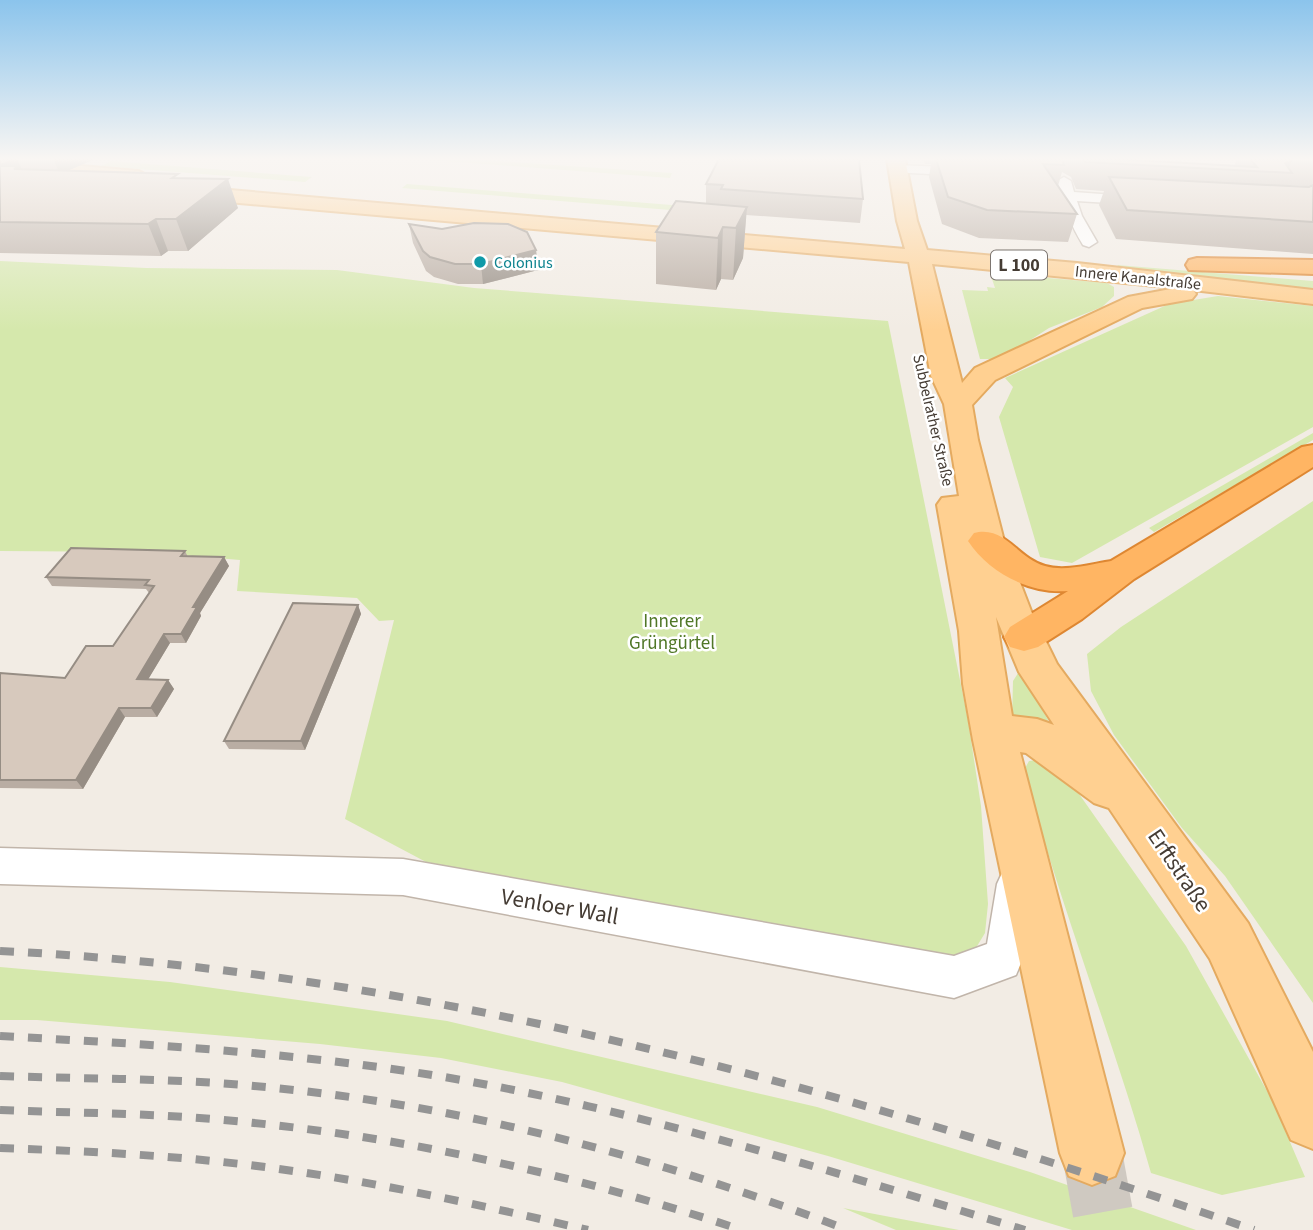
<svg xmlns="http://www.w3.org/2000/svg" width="1313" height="1230" font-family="'Source Sans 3',sans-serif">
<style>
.green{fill:#d5e8ac}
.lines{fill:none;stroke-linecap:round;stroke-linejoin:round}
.major-tunnel{stroke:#cfc9c1;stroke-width:60;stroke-dasharray:60 30;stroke-linecap:butt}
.minor-casing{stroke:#c1b5aa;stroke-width:3}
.major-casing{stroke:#e4aa60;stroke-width:4}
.highway-casing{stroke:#de8732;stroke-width:4}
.minor{fill:#fff;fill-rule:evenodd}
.major{fill:#ffd091;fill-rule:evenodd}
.highway{fill:#ffb563;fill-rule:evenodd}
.rail{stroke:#949494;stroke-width:8;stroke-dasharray:14 14;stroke-linecap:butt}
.wall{fill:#b9ada3;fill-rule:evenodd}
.shaded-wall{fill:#968d84}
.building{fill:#d7c9bd;stroke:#968d84;stroke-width:2}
.culture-dot{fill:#0f9aa8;stroke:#fff;stroke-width:2.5}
.labels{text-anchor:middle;stroke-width:5;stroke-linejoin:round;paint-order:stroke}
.far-culture-label{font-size:16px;fill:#0d838f;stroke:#fff;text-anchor:start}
.far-street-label{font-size:16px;fill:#453c34;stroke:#fff}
.shield{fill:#fff;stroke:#7d7671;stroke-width:2}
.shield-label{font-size:18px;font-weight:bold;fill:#453c34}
.park-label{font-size:19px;fill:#507727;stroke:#fff}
.near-street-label{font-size:23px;fill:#453c34;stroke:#fff}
</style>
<rect width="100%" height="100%" fill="#f2ece4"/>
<!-- green -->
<path class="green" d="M418 159H468L672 173 670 178Z
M111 161 312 177 305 182 101 166Z
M407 184 697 207 695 212 402 188Z
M0 261 146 268 337 270 474 288 888 321 968 720 981 806 988 904 985 933 971 956 924 954 426 862 345 819 394 620 379 621 357 598 237 591 240 560 144 552 0 551Z
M1117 265 1313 281V292L1124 270Z
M990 273 1107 283 1114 287V296L1102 307 1049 328 1010 353 993 359H980L962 290 988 291 987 287 995 288Z
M1218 296 1313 306V427L1072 563 1040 557 999 417 1013 387 1005 378 1169 304Z
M1313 433V440L1154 532 1149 528Z
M1313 501V1003L1225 876 1182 828 1114 735 1091 691 1087 654 1121 627Z
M1020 670 1048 720 1047 725 1012 720 1013 681Z
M1037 760 1065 774 1186 946 1272 1100 1305 1177 1222 1195 1151 1173C1113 1038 1060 906 1024 770L1029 761Z
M0 967 170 982 447 1021 817 1107 1030 1172 1196 1230H1072L828 1156 562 1082 441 1058 320 1044 37 1020H0Z
M843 1208 959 1230H896Z"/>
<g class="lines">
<!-- major-tunnel -->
<path class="major-tunnel" d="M1092 1153 1106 1230"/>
<!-- minor casing -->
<g class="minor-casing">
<path id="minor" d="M896 165 970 168 977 172 970 176 891 172 889 169Z
M1064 177 1071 181 1074 192 1142 197 1149 201 1142 205 1077 201 1082 216 1097 242 1089 247 1083 245C1070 224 1063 204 1057 181Z
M0 848 403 859 954 956 987 944 997 884 1003 871 1017 866 1031 871C1045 903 1029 945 1016 975L954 998 403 895 0 884Z"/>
</g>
<!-- major casing -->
<g class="major-casing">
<path id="major" d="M0 159 139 171 148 176 139 181 0 169Z
M887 159H905L917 221 927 250 1077 263 1313 290V304L1193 290 1196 294 1192 299 1142 308 995 380 972 405 978 440 1004 541 1031 611 1057 664 1248 923 1313 1052V1149L1291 1140 1210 959 1109 808 1094 803 1026 753 1020 752 1124 1153 1115 1176 1092 1185 1069 1176 1060 1153 973 740 963 684 959 631 937 505 942 498 959 496 944 404 931 376 909 262 183 198 174 192 183 186 905 249 897 221ZM932 264 1176 288 1128 297 975 368 962 383ZM996 617 1019 672 1054 725 1037 719 1012 716Z"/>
</g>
<!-- highway casing -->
<g class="highway-casing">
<path id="highway" d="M1197 258 1313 260V274L1189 270 1186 265 1189 260Z
M1313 445V467L1134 579 1082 619 1038 647 1024 651 1010 647 1004 637 1010 627 1068 591C1030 594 989 573 968 541L974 533C1005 525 1017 558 1045 566 1065 572 1091 564 1111 561L1302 447Z"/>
</g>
<!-- minor -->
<use href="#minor" class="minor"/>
<!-- major -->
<use href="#major" class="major"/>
<!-- highway -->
<use href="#highway" class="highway"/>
<!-- rail -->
<path class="rail" d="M0 951C430 972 849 1090 1254 1230
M0 1036C144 1044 289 1052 432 1075 634 1108 829 1171 1025 1230
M0 1076C85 1079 169 1078 254 1086 459 1104 656 1157 848 1230
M0 1110C71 1113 142 1113 212 1119 393 1134 570 1173 742 1230
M0 1148C83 1151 166 1155 249 1165 363 1179 476 1204 588 1230"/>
</g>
<!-- wall -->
<path class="wall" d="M0 159H95L67 171 180 178 238 208 188 251H168L161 256 0 253Z
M923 159H1117L1234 166 1237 159H1313V254L1116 239 1099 205 1104 191 1076 189 1071 177 1062 172 1058 186 1077 214 1068 242 979 238 942 224 929 177 931 164H925ZM1287 185 1305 186 1304 187 1286 186Z
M706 184 863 199 860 223 746 215 743 258 733 280 721 279 716 290 656 284V232L706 204Z
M409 224 536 250 538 270 483 284H458L434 277 426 271 413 243Z
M185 551 188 557H224L229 566 200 613 201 616 186 643H170L148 679 168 680 174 689 157 717H125L83 789 0 788V673L65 678 113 646 149 593 146 589 52 586 46 577Z
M358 605 361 614 305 750 229 749 224 741Z"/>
<!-- shaded-wall -->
<path class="shaded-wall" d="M15 159H17L34 195 12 194 0 165Z
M53 159H95L60 174Z
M1293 159 1286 173 1285 163Z
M228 179 238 208 188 251 176 219Z
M747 207 743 258 733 280 736 228Z
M156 219 168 251 161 256 148 224Z
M723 227 721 279 716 290 718 238Z
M536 250 538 270 483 284 481 264Z
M224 557 229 566 200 613 201 616 186 643 181 634 193 607Z
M358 605 361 614 305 750 301 741Z
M164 634 170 643 143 688 137 679Z
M168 680 174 689 157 717 151 708Z
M119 708 125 717 83 789 76 780Z"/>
<!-- building -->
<path class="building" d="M0 159H15L0 165Z
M719 159H859L863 199 721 189 723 185 706 184Z
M936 159H1062L1064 165 1043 164 1077 214 987 210 948 197Z
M1083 159H1117L1257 167 1250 159H1292L1285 163 1292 173 1085 162Z
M0 166H20L14 169 178 174 172 178 228 179 176 219H156L148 224 0 222Z
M1109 177 1309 187 1313 185V222L1127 210Z
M676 201 747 207 736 228 723 227 718 238 656 232Z
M474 223 508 224 527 232 536 250 481 264H455L430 257 423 251 409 224 442 229Z
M71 548 185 551 181 556 224 557 193 607H197L181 634H164L137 679 168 680 151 708H119L76 780H0V673L65 678 86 646H113L154 586 145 585 149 580 46 577Z
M293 603 358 605 301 741H224Z"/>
<!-- sky -->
<linearGradient id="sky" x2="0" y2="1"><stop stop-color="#8bc4ec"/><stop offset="0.48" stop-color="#f9f6f3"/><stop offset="1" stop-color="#f9f6f3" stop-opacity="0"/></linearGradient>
<rect width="1313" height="331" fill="url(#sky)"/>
<!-- markers -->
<circle class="culture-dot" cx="480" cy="262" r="7"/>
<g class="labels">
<!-- far-culture labels -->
<g class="far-culture-label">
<text x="494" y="268">Colonius</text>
</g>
<!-- far-street labels -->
<g class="far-street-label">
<text transform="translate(1138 277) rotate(6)" y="6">Innere Kanalstraße</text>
<text transform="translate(934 420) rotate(77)" y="6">Subbelrather Straße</text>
</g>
<!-- shield labels -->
<rect class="shield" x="991" y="250.5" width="56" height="29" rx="5"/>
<g class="shield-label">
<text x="1019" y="271">L 100</text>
</g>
<!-- park labels -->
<g class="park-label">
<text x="672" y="627">Innerer<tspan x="672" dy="22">Grüngürtel</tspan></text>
</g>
<!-- near-street labels -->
<g class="near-street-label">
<text transform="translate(1180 870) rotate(56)" y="8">Erftstraße</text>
<text transform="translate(560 906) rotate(10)" y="8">Venloer Wall</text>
</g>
</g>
</svg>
